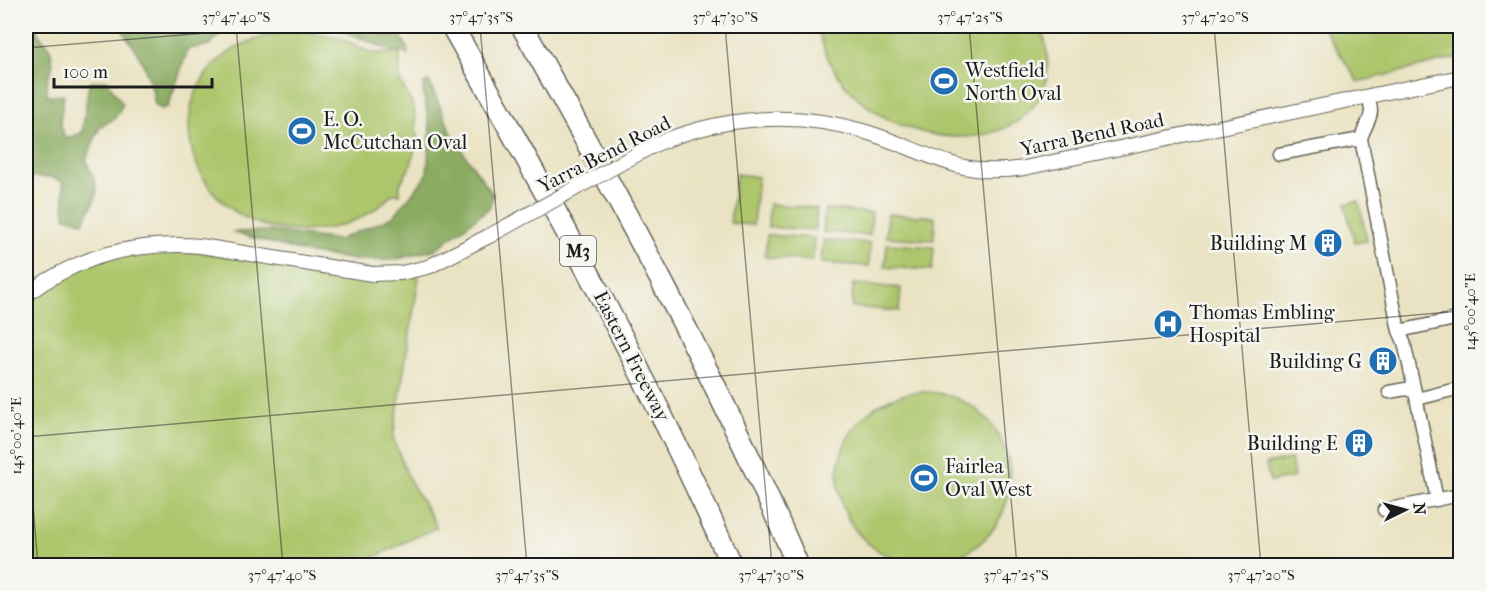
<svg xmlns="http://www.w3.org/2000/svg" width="1486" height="591" font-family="'IM FELL French Canon',serif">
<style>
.green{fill:#adc66c;stroke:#647144;stroke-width:1.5}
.forest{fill:#8aab60;stroke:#53643e;stroke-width:1.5}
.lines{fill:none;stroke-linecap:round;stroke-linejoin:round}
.minor-casing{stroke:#646256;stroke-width:15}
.tertiary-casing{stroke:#646256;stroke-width:16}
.motorway-casing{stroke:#646256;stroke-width:24}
.minor{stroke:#fff;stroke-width:12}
.tertiary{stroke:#fff;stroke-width:14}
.motorway{stroke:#fff;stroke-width:21}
.tertiary-bridge-casing{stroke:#646256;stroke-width:16;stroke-linecap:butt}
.tertiary-bridge{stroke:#fff;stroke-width:14}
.ticks{fill:none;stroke:#1c1c1c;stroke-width:1.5;stroke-opacity:0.45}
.labels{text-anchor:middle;stroke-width:5;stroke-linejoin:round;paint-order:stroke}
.shield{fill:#f6f6f2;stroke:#5d5d5c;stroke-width:1.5}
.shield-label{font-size:18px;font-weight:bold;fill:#1c1c1c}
.poi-label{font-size:20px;fill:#1c1c1c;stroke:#f6f6f2;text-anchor:start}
.street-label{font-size:20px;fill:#1c1c1c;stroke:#f6f6f2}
.neatline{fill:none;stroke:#1c1c1c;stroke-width:2}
.ticks-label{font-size:15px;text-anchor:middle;fill:#1c1c1c}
</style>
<rect width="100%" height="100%" fill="#f6f6f2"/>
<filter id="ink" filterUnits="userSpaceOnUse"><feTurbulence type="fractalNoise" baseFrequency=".0167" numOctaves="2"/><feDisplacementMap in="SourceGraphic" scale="12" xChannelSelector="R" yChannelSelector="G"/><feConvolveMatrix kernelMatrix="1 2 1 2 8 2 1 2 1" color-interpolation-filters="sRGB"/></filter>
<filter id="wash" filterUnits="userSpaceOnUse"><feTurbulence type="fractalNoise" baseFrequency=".008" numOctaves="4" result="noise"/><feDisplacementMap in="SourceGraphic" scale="24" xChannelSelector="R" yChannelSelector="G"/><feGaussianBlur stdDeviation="1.35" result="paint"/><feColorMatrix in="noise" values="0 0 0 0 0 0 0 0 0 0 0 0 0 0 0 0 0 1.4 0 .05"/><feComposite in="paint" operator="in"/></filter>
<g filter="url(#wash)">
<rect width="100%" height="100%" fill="#eae3c3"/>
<!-- green -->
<path class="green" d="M818 26H1041C1090 177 844 171 818 26Z
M1322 26H1460V57L1358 82Z
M294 31 309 32 339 37 371 53H400V81L411 101 415 113 417 139 411 165 400 184V194H392C372 216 344 227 316 230 172 244 132 47 294 31Z
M736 174 758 177 753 225 730 223Z
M1359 201 1367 241 1355 243 1345 204Z
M769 204 817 208 815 230 768 227Z
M825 209 872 213 870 235 823 232Z
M888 214 935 217 934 240 886 237Z
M767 235 814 238 813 261 765 257Z
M823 240 870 243 869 266 821 263Z
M887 244 934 247 932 270 885 267Z
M141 247 401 273 419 277 393 438 408 477 437 527 366 561 368 565 26 566V295L52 277Z
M853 284 901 288 899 311 852 307Z
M838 478a86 86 0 1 1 172 0a86 86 0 1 1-172 0Z
M1291 459 1294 477 1270 482 1266 464Z"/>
<!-- forest -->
<path class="forest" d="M26 26H38L37 32 50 48 53 65 47 81V96L64 95 60 122 65 139 82 133 89 83 106 80 123 104 115 118 100 127 86 160C100 194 101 190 83 222L65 217 63 182 50 177H29L26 183Z
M124 26H147L167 32 226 28 210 45 188 49 168 107 161 109 155 105C151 75 140 55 123 31Z
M332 26H396L407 47 408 55 401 52 391 51Z
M429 81 454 139 493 195 489 208 436 249 393 260H355L304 252 232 232 270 231 338 240 393 217 427 175 430 129 423 91 424 84Z"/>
</g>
<g filter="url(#ink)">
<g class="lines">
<!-- minor casing -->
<g class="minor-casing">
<path id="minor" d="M1369 96C1369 101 1371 106 1371 111 1371 120 1363 129 1361 139L1399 331 1404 342 1415 392
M1279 154 1361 139
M1399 331 1460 318
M1389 392 1406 389 1415 392 1437 500
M1417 399 1460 388
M1384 510 1460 495"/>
</g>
<!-- tertiary casing -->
<g class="tertiary-casing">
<path id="tertiary" d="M654 145C721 116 796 110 866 132 925 150 958 179 1024 168L1460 77
M26 295C77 256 137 241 201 246L372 274 401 273 428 267 491 235"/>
</g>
<!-- motorway casing -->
<g class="motorway-casing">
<path id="motorway" d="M452 26C552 202 650 380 732 566
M522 26C621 202 718 379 798 566"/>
</g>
<!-- minor -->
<use href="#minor" class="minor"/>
<!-- tertiary -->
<use href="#tertiary" class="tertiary"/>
<!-- motorway -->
<use href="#motorway" class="motorway"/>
<!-- tertiary-bridge casing -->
<g class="tertiary-bridge-casing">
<path id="tertiary-bridge" d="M491 235 654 145"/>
</g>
<!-- tertiary-bridge -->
<use href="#tertiary-bridge" class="tertiary-bridge"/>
</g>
</g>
<!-- ticks -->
<path class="ticks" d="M236 26 283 566M480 26 527 566M725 26 772 566M969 26 1017 566M1214 26 1261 566M1459 26 1460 46M26 48 288 26M26 420 38 566M26 437 1460 311"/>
<!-- icons -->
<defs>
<g id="stadium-disc" transform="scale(1.5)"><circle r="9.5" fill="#1f6fb2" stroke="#f6f6f2"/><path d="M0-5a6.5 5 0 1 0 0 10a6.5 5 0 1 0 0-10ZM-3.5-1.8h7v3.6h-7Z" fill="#fff"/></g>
<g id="building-disc" transform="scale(1.5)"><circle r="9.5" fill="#1f6fb2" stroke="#f6f6f2"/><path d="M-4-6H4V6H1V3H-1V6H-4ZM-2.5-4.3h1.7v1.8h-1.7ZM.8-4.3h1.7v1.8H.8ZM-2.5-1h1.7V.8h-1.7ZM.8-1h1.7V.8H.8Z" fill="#fff"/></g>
<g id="hospital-disc" transform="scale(1.5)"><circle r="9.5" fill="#1f6fb2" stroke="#f6f6f2"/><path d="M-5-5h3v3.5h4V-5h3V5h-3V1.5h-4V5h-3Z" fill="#fff"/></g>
</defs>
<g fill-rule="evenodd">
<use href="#stadium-disc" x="944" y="81"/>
<use href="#stadium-disc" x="302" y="131"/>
<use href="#building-disc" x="1328" y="243"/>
<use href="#hospital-disc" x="1168" y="324"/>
<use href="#building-disc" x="1383" y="361"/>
<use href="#building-disc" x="1359" y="443"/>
<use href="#stadium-disc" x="924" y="478"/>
</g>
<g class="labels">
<!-- shield labels -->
<rect class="shield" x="560" y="236" width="36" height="30" rx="4.5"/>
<g class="shield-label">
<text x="578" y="257">M3</text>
</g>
<!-- poi labels -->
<g class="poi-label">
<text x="965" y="77">Westfield<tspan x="965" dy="23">North Oval</tspan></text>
<text x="323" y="126">E. O.<tspan x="323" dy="23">McCutchan Oval</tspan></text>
<text x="1307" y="250" text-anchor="end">Building M</text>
<text x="1189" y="319">Thomas Embling<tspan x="1189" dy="23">Hospital</tspan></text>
<text x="1362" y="368" text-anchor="end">Building G</text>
<text x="1338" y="450" text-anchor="end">Building E</text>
<text x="945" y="473">Fairlea<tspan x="945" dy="23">Oval West</tspan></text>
</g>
<!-- street labels -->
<g class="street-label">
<text transform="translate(1092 134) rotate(-12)" y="7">Yarra Bend Road</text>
<text transform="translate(604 154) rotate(-27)" y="7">Yarra Bend Road</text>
<text transform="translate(632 356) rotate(63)" y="7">Eastern Freeway</text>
</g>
</g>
<!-- margin -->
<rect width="1486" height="591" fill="none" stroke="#f6f6f2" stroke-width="66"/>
<!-- north arrow -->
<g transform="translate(1405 510) rotate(85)" stroke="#f6f6f2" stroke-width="4.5" paint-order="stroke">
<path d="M0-4.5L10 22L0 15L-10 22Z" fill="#1c1c1c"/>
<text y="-9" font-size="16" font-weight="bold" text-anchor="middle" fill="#1c1c1c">N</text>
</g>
<!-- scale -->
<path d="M54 78v9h158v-9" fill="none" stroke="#1c1c1c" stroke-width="3"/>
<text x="63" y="78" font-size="18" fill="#1c1c1c" stroke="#f6f6f2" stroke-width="4.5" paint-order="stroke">100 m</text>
<rect x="33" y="33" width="1420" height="525" class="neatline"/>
<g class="ticks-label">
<text x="236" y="22">37°47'40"S</text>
<text x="481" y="22">37°47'35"S</text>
<text x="725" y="22">37°47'30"S</text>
<text x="970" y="22">37°47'25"S</text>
<text x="1215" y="22">37°47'20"S</text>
<text transform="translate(1470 312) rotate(-90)" y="5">145°00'40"E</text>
<text transform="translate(16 436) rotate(-90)" y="5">145°00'40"E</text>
<text x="282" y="580">37°47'40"S</text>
<text x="527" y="580">37°47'35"S</text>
<text x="771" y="580">37°47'30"S</text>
<text x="1016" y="580">37°47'25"S</text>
<text x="1261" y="580">37°47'20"S</text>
</g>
</svg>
